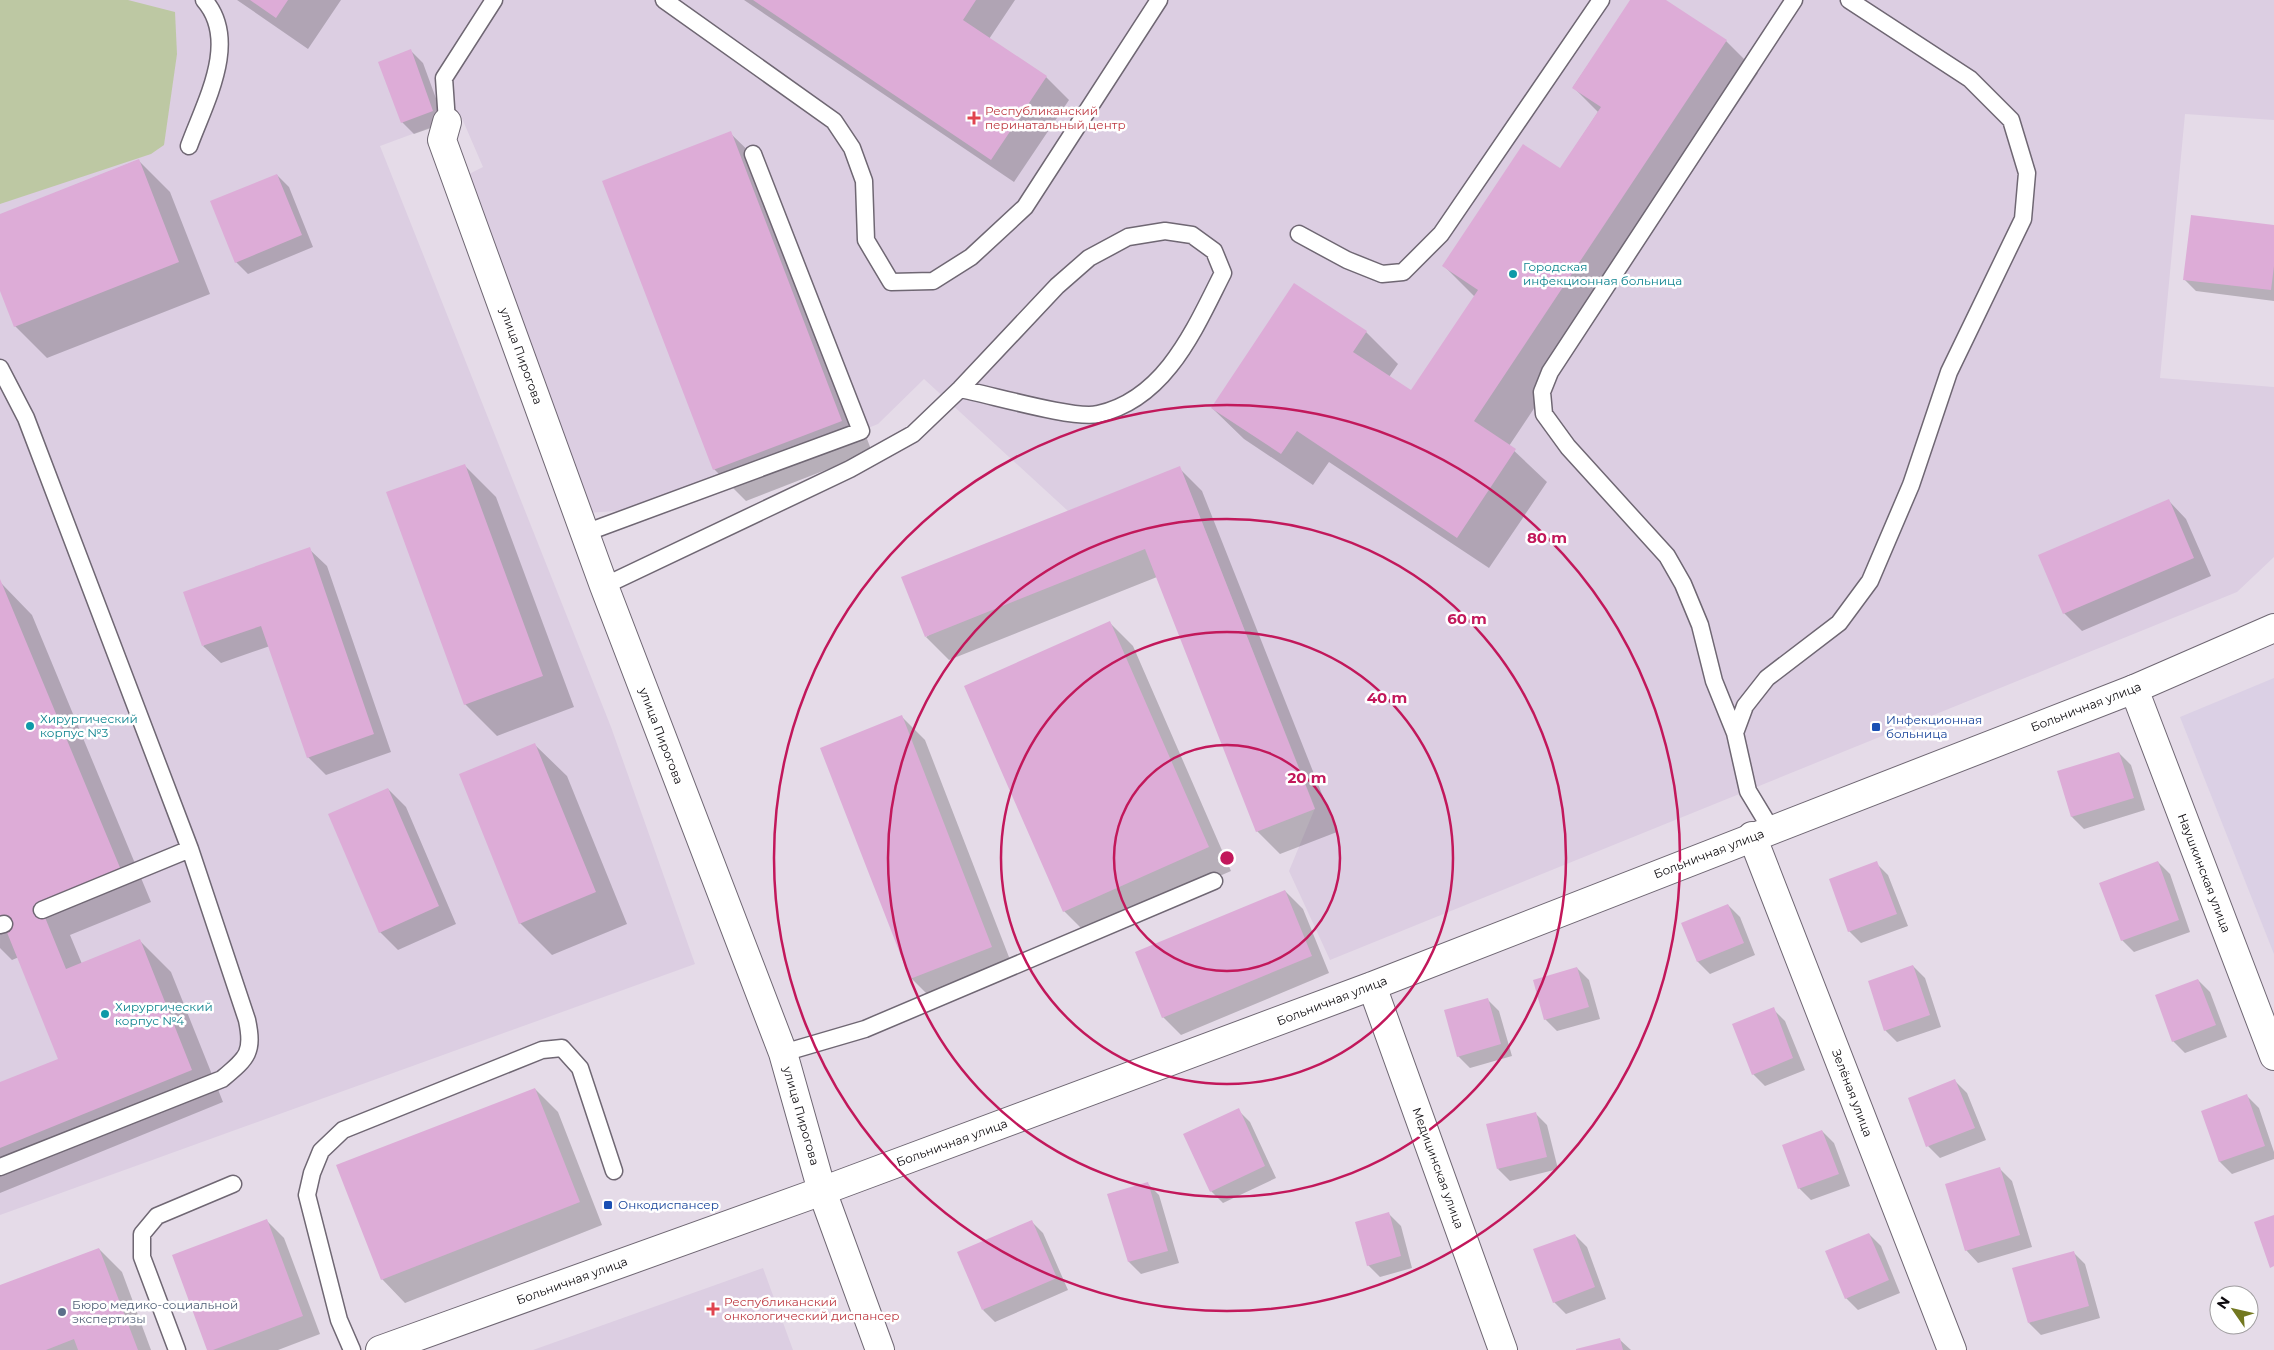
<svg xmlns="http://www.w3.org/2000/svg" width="2274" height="1350" font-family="Montserrat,sans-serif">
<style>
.industrial{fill:#dbd0e5}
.built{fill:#dccee2}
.green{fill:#bdc8a3}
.shadow{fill:#0003}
.building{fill:#ddacd7}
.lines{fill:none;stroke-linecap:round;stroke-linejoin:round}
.service-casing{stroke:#6f6773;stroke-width:19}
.minor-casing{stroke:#6f6773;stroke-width:30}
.tertiary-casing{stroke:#6f6773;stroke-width:30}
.service{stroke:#fff;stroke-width:16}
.minor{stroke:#fff;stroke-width:28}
.tertiary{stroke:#fff;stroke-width:28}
.ring{fill:none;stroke:#c2185b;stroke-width:2.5}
.health-dot{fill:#e0444e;stroke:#fff;stroke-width:2}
.culture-dot{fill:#0f9aa8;stroke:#fff;stroke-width:2}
.transit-dot{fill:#1a4fb4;stroke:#fff;stroke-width:2}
.service-dot{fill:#5c6f8a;stroke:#fff;stroke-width:2}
.labels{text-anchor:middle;stroke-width:5;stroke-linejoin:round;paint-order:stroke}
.health-label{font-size:12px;fill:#be3a42;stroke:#fff;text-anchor:start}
.culture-label{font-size:12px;fill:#0d838f;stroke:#fff;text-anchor:start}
.street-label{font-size:12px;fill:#0e0b0f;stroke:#fff}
.transit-label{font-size:12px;fill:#164399;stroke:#fff;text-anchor:start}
.service-label{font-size:12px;fill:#4e5e75;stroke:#fff;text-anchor:start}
.centre{fill:#c2185b;stroke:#fff;stroke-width:2.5}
.ring-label{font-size:15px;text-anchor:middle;font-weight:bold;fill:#c2185b;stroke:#fff;stroke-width:5;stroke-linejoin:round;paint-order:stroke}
</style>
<rect width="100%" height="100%" fill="#e5dbe8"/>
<!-- industrial -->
<path class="industrial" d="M2274 678V954L2180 717Z"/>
<!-- built -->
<path class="built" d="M0 0H2274V120L2185 114 2160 378 2274 387V557L2237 592 1330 960 1289 871 1315 808 1180 467 1068 511 924 379 878 424 673 507 587 513 531 360 469 174 483 167 461 116 380 146 611 727 695 964 0 1215Z
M763 1268 793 1350H533Z"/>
<!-- green -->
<path class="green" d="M0 0H128L175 12 177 54 164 145 151 154 0 204Z"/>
<!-- shadow -->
<path class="shadow" d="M237 0H341L308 49Z
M744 0H1015L989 39 1046 77 1069 100 1014 182Z
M1632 0H1664L1726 41 1758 73 1509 446 1547 482 1489 568 1329 462 1313 485 1244 439 1212 408 1366 332 1398 364 1389 377 1411 392 1475 297 1444 266 1560 170 1598 112 1573 87Z
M411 51 423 63 445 123 414 134 402 122Z
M730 133 762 164 872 452 746 501 714 469Z
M138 160 170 192 210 294 47 358 15 326 0 288V215Z
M277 175 289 187 313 247 248 274 236 262Z
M2274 226V301L2196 291 2184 279Z
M464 465 496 497 574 707 497 736 465 704Z
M1179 468 1202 491 1337 832 1280 854 1257 831 1157 577 949 660 926 637Z
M2169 501 2186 519 2211 576 2082 631 2064 613Z
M309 549 327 566 391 752 326 775 308 757 270 646 221 663 203 646Z
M1 583 32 615 151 902 70 935 82 964 140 941 171 972 223 1102 0 1193V1084L60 1060 19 957 12 960 0 948Z
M1110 623 1133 646 1231 871 1087 934 1064 911Z
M902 717 925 740 1014 970 934 1001 911 978Z
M535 745 567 776 627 924 552 955 520 923Z
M2119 753 2131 765 2145 810 2084 829 2072 817 2058 772Z
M388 789 406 807 456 924 398 950 380 932Z
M2158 862 2170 874 2190 932 2134 952 2122 940Z
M1876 863 1888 875 1908 926 1861 943 1849 931Z
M1285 891 1303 909 1329 973 1181 1035 1163 1017Z
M1728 905 1740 917 1755 955 1710 974 1698 962 1683 924Z
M1913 966 1925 978 1941 1027 1897 1042 1885 1030Z
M1577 968 1589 980 1600 1019 1557 1031 1545 1019Z
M2198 980 2210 992 2227 1037 2185 1053 2173 1041Z
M1487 999 1499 1011 1512 1056 1470 1068 1458 1056Z
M1773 1009 1785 1021 1805 1070 1765 1086 1753 1074Z
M1955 1081 1967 1093 1986 1140 1940 1158 1928 1146Z
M535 1089 558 1112 602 1225 405 1303 382 1279Z
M2247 1096 2259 1108 2274 1152V1159L2232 1174 2220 1162 2203 1112Z
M1238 1110 1250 1122 1276 1178 1223 1203 1211 1191Z
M1535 1113 1547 1125 1558 1169 1510 1181 1498 1169Z
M1822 1131 1834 1143 1850 1186 1811 1200 1799 1188Z
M2000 1169 2012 1181 2032 1247 1978 1263 1966 1250Z
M1147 1183 1159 1195 1179 1263 1141 1274 1129 1262 1109 1194Z
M1389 1214 1401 1226 1412 1268 1380 1277 1368 1265Z
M266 1220 284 1238 320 1334 278 1350H209Z
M1031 1221 1043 1233 1068 1290 995 1322 983 1310Z
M1869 1234 1881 1246 1900 1293 1858 1310 1846 1298Z
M1575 1235 1587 1247 1606 1299 1566 1314 1554 1302Z
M99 1249 122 1272 151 1350H0V1287Z
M2073 1252 2085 1264 2100 1318 2041 1335 2029 1323Z
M1620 1340 1631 1350H1578Z"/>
<!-- building -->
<path class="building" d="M250 0H288L276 18Z
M753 0H976L963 20 1047 76 991 160Z
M1630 0H1666L1727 40 1474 421 1516 449 1457 538 1297 431 1281 454 1211 408 1294 283 1367 331 1353 352 1411 390 1478 290 1442 266 1523 144 1560 168 1601 107 1572 88Z
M411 49 433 111 401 123 378 62Z
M731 131 842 421 713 470 602 181Z
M139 159 179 262 14 327 0 291V214Z
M277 174 302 235 235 263 210 201Z
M2191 215 2274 225V266L2271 290 2183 280Z
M465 464 543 676 464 705 386 492Z
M1180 466 1315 809 1256 832 1145 549 925 637 901 577Z
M2169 499 2194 558 2063 614 2038 555Z
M310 547 374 734 307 758 261 626 202 646 183 592Z
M0 579 121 870 42 910 66 969 140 939 192 1070 0 1148V1082L58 1059 2 920 0 921Z
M1110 621 1209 847 1063 912 964 686Z
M902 715 992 947 910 979 820 748Z
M535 743 596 892 519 924 459 774Z
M2119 752 2134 798 2071 817 2057 771Z
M388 788 439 906 379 933 328 814Z
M1877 861 1897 914 1848 932 1829 879Z
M2158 861 2179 920 2121 941 2099 883Z
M1285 890 1312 956 1162 1018 1135 952Z
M1728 904 1744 943 1697 962 1681 923Z
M1913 965 1930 1015 1884 1031 1868 981Z
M1577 967 1589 1007 1544 1020 1533 980Z
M2198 979 2216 1025 2172 1042 2155 995Z
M1488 998 1501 1044 1457 1057 1444 1010Z
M1774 1007 1793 1058 1752 1075 1732 1024Z
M1955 1079 1975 1128 1926 1147 1908 1098Z
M535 1088 580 1202 381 1280 336 1165Z
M2247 1094 2265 1146 2219 1162 2201 1111Z
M1239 1108 1265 1166 1210 1192 1183 1134Z
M1536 1112 1547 1157 1497 1169 1486 1124Z
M1822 1130 1839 1174 1798 1189 1782 1145Z
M2000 1167 2020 1235 1965 1251 1945 1184Z
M1148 1182 1168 1251 1128 1262 1107 1194Z
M1389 1212 1401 1256 1367 1266 1355 1222Z
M2274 1215V1266L2270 1268 2254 1222Z
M267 1219 303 1316 213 1350H207L172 1255Z
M1032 1220 1057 1278 982 1310 957 1252Z
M1869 1233 1889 1280 1845 1299 1825 1251Z
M1575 1234 1595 1287 1553 1303 1533 1249Z
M99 1248 138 1350H78L74 1339 46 1350H0V1285Z
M2074 1251 2089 1306 2028 1323 2012 1268Z
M1620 1338 1623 1350H1576V1349Z"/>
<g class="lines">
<!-- service casing -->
<g class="service-casing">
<path id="service" d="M664 0 834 121 852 148 864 181 866 240 891 282 933 281 971 257 1025 207 1159 0
M447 122 444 78 494 0
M189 146C205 102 240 41 204 0
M1299 234 1347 260 1382 274 1403 272 1441 234 1601 0
M0 368 26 418 190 849 247 1020C254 1053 247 1058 222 1079L0 1167
M585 533 861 431 753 154
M604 586 850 469 913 434 960 389 1057 286 1089 258 1128 237 1165 231 1192 235 1214 251 1223 273C1195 328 1166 399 1098 414 1075 420 988 394 960 389
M1735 733 1714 681 1700 625 1683 584 1667 556 1568 447 1544 414 1542 392 1550 372 1794 0
M1771 829 1748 791 1735 733 1745 706 1767 678 1839 623 1870 581 1911 485 1949 372 2023 219 2027 173 2011 120 1970 79 1849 0
M42 910 190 849
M0 925 4 924
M783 1053 865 1029 1214 881
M177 1350 142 1257V1234L157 1216 233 1184
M352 1350 339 1320 307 1195 312 1173 321 1151 343 1130 542 1050 562 1048 580 1068 614 1171"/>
</g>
<!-- minor casing -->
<g class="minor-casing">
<path id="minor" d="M447 122 442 140 604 586 783 1053 822 1191 880 1350
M2134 689 2274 1056
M1752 836 1952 1350"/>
</g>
<!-- tertiary casing -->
<g class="tertiary-casing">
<path id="tertiary" d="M1372 986 1503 1350
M380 1350 822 1191 1372 986 2134 689 2274 628"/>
</g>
<!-- service -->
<use href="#service" class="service"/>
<!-- minor -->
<use href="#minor" class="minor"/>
<!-- tertiary -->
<use href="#tertiary" class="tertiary"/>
</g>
<!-- distance rings -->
<g class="ring">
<circle cx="1227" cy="858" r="113"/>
<circle cx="1227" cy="858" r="226"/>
<circle cx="1227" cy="858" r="339"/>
<circle cx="1227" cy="858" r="453"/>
</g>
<!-- markers -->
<g class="health-dot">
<path d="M971.5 110.5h5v5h5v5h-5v5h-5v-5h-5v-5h5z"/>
<path d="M710.5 1301.5h5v5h5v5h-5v5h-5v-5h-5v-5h5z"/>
</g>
<g class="culture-dot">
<circle cx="1513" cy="274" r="5"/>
<circle cx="30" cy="726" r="5"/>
<circle cx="105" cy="1014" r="5"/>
</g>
<g class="transit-dot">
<rect x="1871" y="722" width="10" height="10" rx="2.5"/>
<rect x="603" y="1200" width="10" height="10" rx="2.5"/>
</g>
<circle class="service-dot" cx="62" cy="1312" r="5"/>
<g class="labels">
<!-- health labels -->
<g class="health-label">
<text x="985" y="115">Республиканский<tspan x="985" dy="14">перинатальный центр</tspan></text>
<text x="724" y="1306">Республиканский<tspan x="724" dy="14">онкологический диспансер</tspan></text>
</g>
<!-- culture labels -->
<g class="culture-label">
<text x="1523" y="271">Городская<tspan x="1523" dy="14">инфекционная больница</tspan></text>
<text x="40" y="723">Хирургический<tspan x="40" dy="14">корпус №3</tspan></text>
<text x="115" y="1011">Хирургический<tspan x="115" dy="14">корпус №4</tspan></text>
</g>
<!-- street labels -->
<g class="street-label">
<text transform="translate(521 356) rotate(70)" y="4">улица Пирогова</text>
<text transform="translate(2086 707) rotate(-21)" y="4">Больничная улица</text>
<text transform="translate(661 736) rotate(69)" y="4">улица Пирогова</text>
<text transform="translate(1709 854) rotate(-21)" y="4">Больничная улица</text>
<text transform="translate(2204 873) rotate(69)" y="4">Наушкинская улица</text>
<text transform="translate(1332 1001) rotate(-21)" y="4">Больничная улица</text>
<text transform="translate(1852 1093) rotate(69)" y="4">Зелёная улица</text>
<text transform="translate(801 1116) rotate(74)" y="4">улица Пирогова</text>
<text transform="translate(952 1143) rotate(-20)" y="4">Больничная улица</text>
<text transform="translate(1438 1168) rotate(70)" y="4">Медицинская улица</text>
<text transform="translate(572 1281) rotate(-20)" y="4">Больничная улица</text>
</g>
<!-- transit labels -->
<g class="transit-label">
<text x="1886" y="724">Инфекционная<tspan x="1886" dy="14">больница</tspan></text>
<text x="618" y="1209">Онкодиспансер</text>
</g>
<!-- service labels -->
<g class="service-label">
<text x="72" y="1309">Бюро медико-социальной<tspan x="72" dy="14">экспертизы</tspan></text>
</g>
</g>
<circle cx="1227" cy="858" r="8" class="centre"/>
<g class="ring-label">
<text x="1547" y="543">80 m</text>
<text x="1467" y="624">60 m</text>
<text x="1387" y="703">40 m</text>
<text x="1307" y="783">20 m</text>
</g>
<!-- north arrow -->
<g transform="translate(2234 1310) rotate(304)"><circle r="24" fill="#ffffff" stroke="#9f9d9f"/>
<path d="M0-4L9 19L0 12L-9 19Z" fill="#737820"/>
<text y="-8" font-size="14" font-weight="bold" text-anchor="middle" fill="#0e0b0f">N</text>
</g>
</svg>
